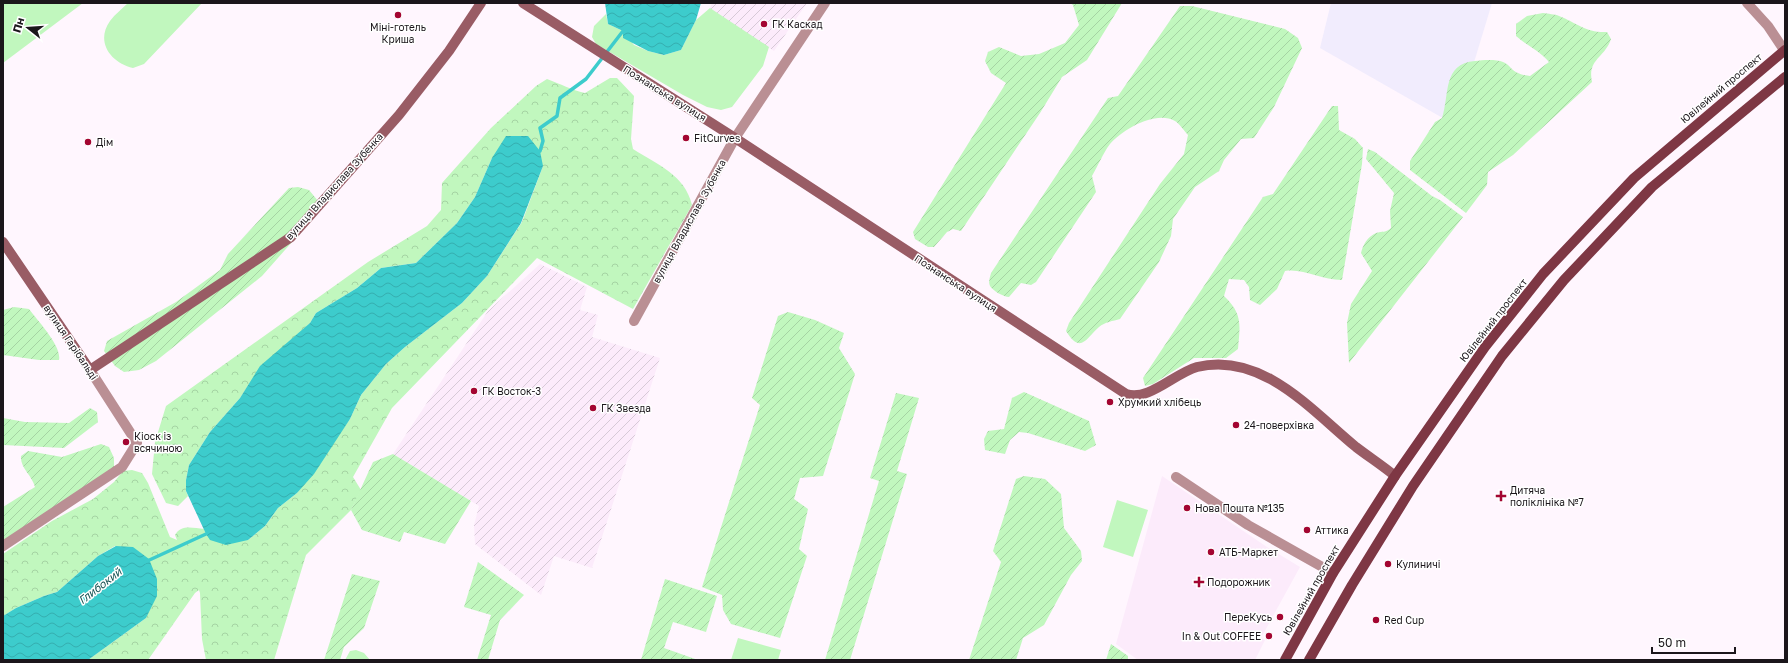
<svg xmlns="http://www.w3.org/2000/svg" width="1788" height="663" font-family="'Golos Text',sans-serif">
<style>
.built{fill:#fcebfb}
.industrial{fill:url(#industrial-furrows)}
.education{fill:#f1ecfd}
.green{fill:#c1f7be}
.forest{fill:url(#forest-crowns)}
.garden{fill:url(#garden-furrows)}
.water{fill:url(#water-waves)}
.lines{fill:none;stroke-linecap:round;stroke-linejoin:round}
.stream{stroke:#3dcccc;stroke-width:3.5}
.street{stroke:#ba8f94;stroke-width:10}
.secondary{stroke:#995c65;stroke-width:10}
.primary{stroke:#7e3744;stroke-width:10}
.poi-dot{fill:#a30531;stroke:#fff;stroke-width:1.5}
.labels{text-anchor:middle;stroke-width:3;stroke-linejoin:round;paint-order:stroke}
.poi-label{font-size:10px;fill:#1b161b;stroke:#fff;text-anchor:start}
.street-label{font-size:10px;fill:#1b161b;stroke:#fff}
.water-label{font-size:11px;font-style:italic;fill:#124f4f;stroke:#fff}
</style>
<defs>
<pattern id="industrial-furrows" width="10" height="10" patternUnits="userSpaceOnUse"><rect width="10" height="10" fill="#fcebfb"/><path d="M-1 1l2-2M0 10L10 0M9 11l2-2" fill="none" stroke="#d7c9d7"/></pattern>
<pattern id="forest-crowns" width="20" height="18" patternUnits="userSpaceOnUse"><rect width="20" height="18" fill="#c1f7be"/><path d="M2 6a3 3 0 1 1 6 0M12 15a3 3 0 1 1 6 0" fill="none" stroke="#a5d3a3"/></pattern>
<pattern id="garden-furrows" width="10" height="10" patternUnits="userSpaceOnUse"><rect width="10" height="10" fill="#c1f7be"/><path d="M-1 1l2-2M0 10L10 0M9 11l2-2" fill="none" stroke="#a5d3a3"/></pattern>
<pattern id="water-waves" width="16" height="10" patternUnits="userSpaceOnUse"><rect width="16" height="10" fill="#3dcccc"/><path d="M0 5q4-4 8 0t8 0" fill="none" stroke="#35aeaf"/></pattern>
</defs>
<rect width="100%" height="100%" fill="#fff6fe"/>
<!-- built -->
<path class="built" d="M1162 476 1267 547 1300 567 1261 638 1265 640 1255 660H1138L1116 644Z"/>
<!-- industrial -->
<path class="industrial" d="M712 3H807L774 51 710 8Z
M540 264 587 287 580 310 598 315 592 337 660 358 592 568 554 556 541 595 475 544 474 525 479 506 393 454 488 311Z"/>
<!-- education -->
<path class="education" d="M1331 3H1492L1455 125 1320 48Z"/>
<!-- green -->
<path class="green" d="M3 3H83L3 63Z
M128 3H202L144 64 133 68C111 63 95 42 110 21 115 14 122 9 128 3Z
M710 8 769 47 763 66 732 107 721 110 707 107 683 95 596 44 592 37 594 26 606 14 608 24 623 31 634 45 648 51 664 55 681 50 696 20Z
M1117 500 1148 510 1133 557 1103 547Z
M738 638 781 650 778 660H731Z
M356 650 364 653 370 660H345L350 651Z"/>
<!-- forest -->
<path class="forest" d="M610 78H617L634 96 631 139 633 149C658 165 685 175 692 205L633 309 537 258 392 408 353 477 361 490 351 510 306 555 274 660H206L202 639 200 593 199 590 195 593 148 660H88L146 618 115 546 98 556 57 592 44 596 16 608 3 616V554L52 521 93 499 114 482 123 471 132 470 142 473 148 483 170 537 177 540 175 535C181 524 193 528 204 529L206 534 248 540 265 526 278 508 297 493 350 419 361 395 386 364 405 347 462 303 487 276 522 222 543 166 492 158 475 197 457 223 416 263 381 268 357 288 316 313 310 323 250 383 240 398 210 432 189 465 186 480V491L188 496 178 506 166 503 152 474 155 442 166 406 368 262 427 226 441 210 442 183 491 128 536 86 547 79C561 84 571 90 585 93Z"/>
<!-- garden -->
<path class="garden" d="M1070 3H1122L1087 60 1062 77 1040 113 961 231 953 229 947 232 934 247H928L915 239 913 232 1006 83 991 73 985 61 988 52 999 47 1021 56 1039 54 1065 43 1079 25 1073 5Z
M1180 6H1192L1285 29 1298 38 1302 48 1274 107 1254 138 1241 139 1224 160 1219 171 1195 187 1173 219 1171 236 1159 262 1120 319C1113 321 1105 322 1099 327 1086 338 1081 355 1066 331L1069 323 1160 184 1184 154 1188 135C1184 131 1180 124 1175 121 1156 110 1123 129 1110 144 1103 153 1098 166 1092 176L1096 192 1036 282 1031 285 1021 283 1009 297C1004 297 993 291 990 286 988 282 990 277 991 273L1108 98 1118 96Z
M1543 13C1548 14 1555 14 1559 16 1577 23 1586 33 1607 32L1611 39C1605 58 1587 59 1592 82L1513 155 1488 172 1487 185 1466 213 1410 170V161L1435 122 1442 118C1450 94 1442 64 1475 61 1483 60 1496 59 1503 62 1509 64 1512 71 1518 73 1521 75 1526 75 1530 76L1549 62C1540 51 1527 46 1516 36V24L1527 16Z
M1332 106H1338L1339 130 1355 139 1363 148 1362 164 1342 280C1321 280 1303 268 1285 271L1277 289 1260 305 1250 300 1249 287 1244 280 1229 279 1224 296C1243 314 1240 325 1238 349L1226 358H1194L1153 384 1145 386 1143 378 1263 197 1273 194Z
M1368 149 1375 152 1432 196 1440 200 1463 217 1349 363 1347 323 1351 304 1372 271 1361 253C1363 245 1367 237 1376 233 1382 231 1386 233 1391 228L1390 211 1394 193 1366 159Z
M298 187 309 190 323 207 262 276 156 361 139 370 124 372 115 366 104 351 107 341 176 302 220 270 228 254 289 188Z
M14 307 29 309C37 320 62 346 59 360H39L3 355V310Z
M788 312 815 320 844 333 839 348 855 374 823 476 800 478 794 499 808 509 799 549 807 556 780 638 731 624 723 610 722 595 702 587 760 405 752 398 778 316Z
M1024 392 1089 421 1096 445 1085 451 1028 433 1019 432 1010 440 1005 454 985 450 984 439 988 431 1004 429 1012 398Z
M896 393 919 398 897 471 907 474 850 660H825L879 481 870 478Z
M90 408 97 412 98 422 64 448 3 445V418L25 422 69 423Z
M101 444 109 447 114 458V470L3 542V507L35 487C32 475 20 468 21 456L28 451 62 457Z
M393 454 471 501 445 544 404 532 400 542 362 530 351 510 373 462Z
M1024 476 1045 479 1061 494 1064 528 1081 551 1082 561 1071 575 1044 625 1023 638 1016 660H969L1001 562 993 551 1016 479Z
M478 562 524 595 500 620 488 660H477L491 615 464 607Z
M352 574 380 581 364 628 344 647 340 660H324Z
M665 579 717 596 706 632 673 622 664 648 698 660H641Z
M1111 644 1128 656V660H1106Z"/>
<!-- water -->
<path class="water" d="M605 3H701L696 20 681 50 664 55 648 51 623 38V31L608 24Z
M506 136H528L540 151 543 166 521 223 487 276 462 303 405 347 386 364 361 395 350 419 314 474 297 493 278 508 265 526 248 540 226 545 210 540 206 534 186 491V480L189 465 210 432 240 398 260 366 310 323 316 313 357 288 381 268 416 263 457 223 475 197 492 158Z
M116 546 133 547 149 559 157 579V596L146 618 88 660H3V616L16 608 44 596 57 592 98 556Z"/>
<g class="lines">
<!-- stream -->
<path class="stream" d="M540 151 543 141 540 128 557 116 560 98 586 79 623 31
M145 562 206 534"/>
<!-- street -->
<path class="street" d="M1747 3 1768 26 1784 50
M634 321 735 138 825 3
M1176 477 1248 525 1333 573
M3 546 122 467 137 443 90 370"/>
<!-- secondary -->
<path class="secondary" d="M523 3 735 138 1126 394C1148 402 1175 373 1197 367 1262 351 1312 411 1356 447 1369 457 1383 466 1395 476
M3 242 90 370 291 237 399 115 449 51 481 3"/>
<!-- primary -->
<path class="primary" d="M1285 660 1333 573 1395 476 1485 347 1543 274 1634 178 1785 50
M1309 660 1352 585 1413 486 1502 356 1564 280 1652 187 1785 77"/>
</g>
<!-- markers -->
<g class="poi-dot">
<circle cx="398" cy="15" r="4"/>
<circle cx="764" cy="24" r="4"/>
<circle cx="686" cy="138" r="4"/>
<circle cx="88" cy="142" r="4"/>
<circle cx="474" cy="391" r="4"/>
<circle cx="1110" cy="402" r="4"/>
<circle cx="593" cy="408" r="4"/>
<circle cx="1236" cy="425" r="4"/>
<circle cx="126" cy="442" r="4"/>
<path d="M1499 490h4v4h4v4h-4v4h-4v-4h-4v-4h4z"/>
<circle cx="1187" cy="508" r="4"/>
<circle cx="1307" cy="530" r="4"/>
<circle cx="1211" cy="552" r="4"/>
<circle cx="1388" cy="564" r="4"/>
<path d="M1197 576h4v4h4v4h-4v4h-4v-4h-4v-4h4z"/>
<circle cx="1280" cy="617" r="4"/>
<circle cx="1376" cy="620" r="4"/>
<circle cx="1269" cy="636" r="4"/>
</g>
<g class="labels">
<!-- poi labels -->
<g class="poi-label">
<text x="772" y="28">ГК Каскад</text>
<text x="398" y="31" text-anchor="middle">Міні-готель<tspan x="398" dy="12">Криша</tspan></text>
<text x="694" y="142">FitCurves</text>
<text x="96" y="146">Дім</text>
<text x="482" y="395">ГК Восток-3</text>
<text x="1118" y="406">Хрумкий хлібець</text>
<text x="601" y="412">ГК Звезда</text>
<text x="1244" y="429">24-поверхівка</text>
<text x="134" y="440">Кіоск із<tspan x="134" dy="12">всячиною</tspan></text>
<text x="1510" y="494">Дитяча<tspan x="1510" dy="12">поліклініка №7</tspan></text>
<text x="1195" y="512">Нова Пошта №135</text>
<text x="1315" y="534">Аттика</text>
<text x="1219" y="556">АТБ-Маркет</text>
<text x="1396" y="568">Кулиничі</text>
<text x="1207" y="586">Подорожник</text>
<text x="1272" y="621" text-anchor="end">ПереКусь</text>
<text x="1384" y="624">Red Cup</text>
<text x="1261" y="640" text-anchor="end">In &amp; Out COFFEE</text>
</g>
<!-- street labels -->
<g class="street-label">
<text transform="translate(1721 88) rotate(-40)" y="4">Ювілейний проспект</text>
<text transform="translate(665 93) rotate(32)" y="4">Познанська вулиця</text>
<text transform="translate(334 186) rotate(-48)" y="4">вулиця Владислава Зубенка</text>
<text transform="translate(689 221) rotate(-61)" y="4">вулиця Владислава Зубенка</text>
<text transform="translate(956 283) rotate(33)" y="4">Познанська вулиця</text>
<text transform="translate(1493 320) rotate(-52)" y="4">Ювілейний проспект</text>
<text transform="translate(71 342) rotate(56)" y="4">вулиця Гарібальді</text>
<text transform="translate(1311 590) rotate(-60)" y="4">Ювілейний проспект</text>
</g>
<!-- water labels -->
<g class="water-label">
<text transform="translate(100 586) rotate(-38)" y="4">Глибокий</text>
</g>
</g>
<!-- border -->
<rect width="1788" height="663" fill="none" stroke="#1b161b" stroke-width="8"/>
<!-- north arrow -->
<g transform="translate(28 28) rotate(287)" stroke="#ffffff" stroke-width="3" paint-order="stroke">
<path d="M0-3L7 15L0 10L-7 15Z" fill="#1b161b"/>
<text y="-6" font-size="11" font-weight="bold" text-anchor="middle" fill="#1b161b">Пн</text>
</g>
<!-- scale -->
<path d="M1652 647v6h83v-6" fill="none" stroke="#1b161b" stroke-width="2"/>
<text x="1658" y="647" font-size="12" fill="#1b161b" stroke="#ffffff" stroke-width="3" paint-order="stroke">50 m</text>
</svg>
